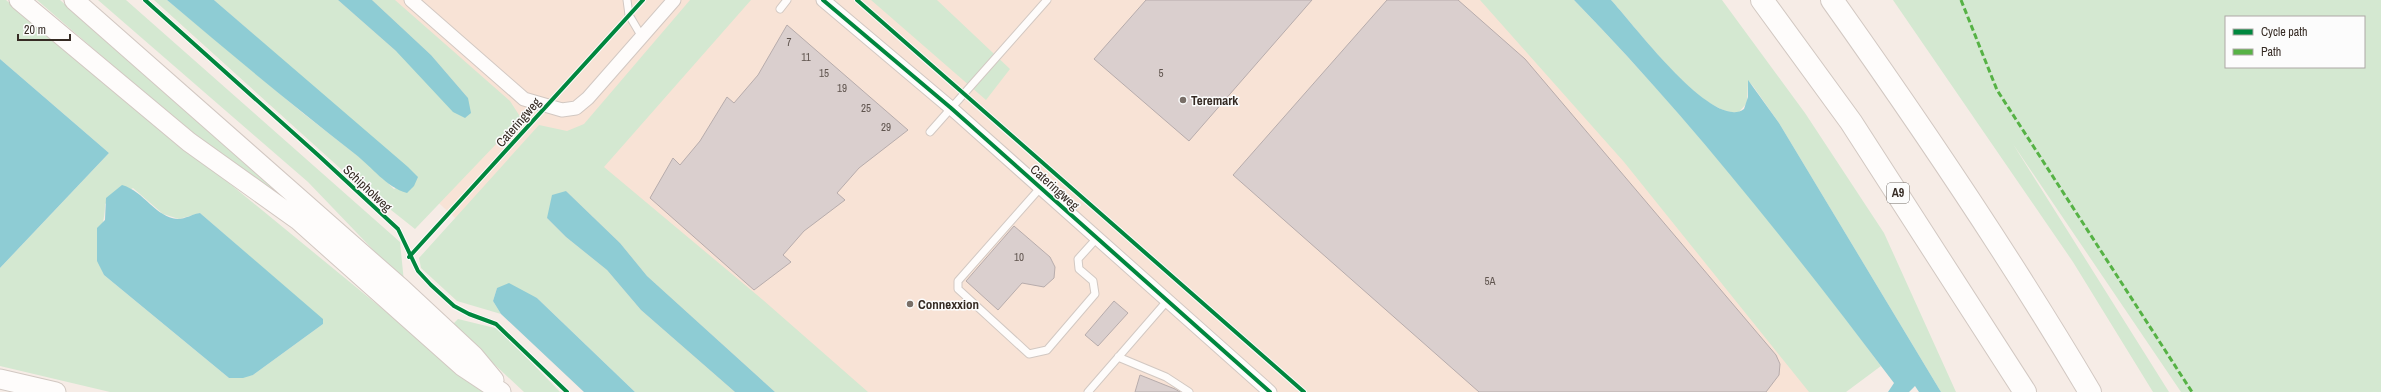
<svg xmlns="http://www.w3.org/2000/svg" width="2381" height="392" font-family="'Archivo Narrow',sans-serif">
<style>
.built{fill:#f8e3d6}
.green{fill:#d4e8d1;fill-rule:evenodd}
.water{fill:#8eccd4}
.building{fill:#dacfce;stroke:#b7acac}
.lines{fill:none;stroke-linecap:round;stroke-linejoin:round}
.lane-casing{stroke:#d2c8c2;stroke-width:9}
.street-casing{stroke:#d2c8c2;stroke-width:15}
.secondary-casing{stroke:#d2c8c2;stroke-width:21}
.highway-casing{stroke:#d2c8c2;stroke-width:24}
.lane{stroke:#fefcfb;stroke-width:7}
.street{stroke:#fefcfb;stroke-width:13}
.secondary{stroke:#fefcfb;stroke-width:19}
.highway{stroke:#fefcfb;stroke-width:22}
.quiet{stroke:#56b245;stroke-width:3;stroke-dasharray:6 3;stroke-linecap:butt}
.cycleway-casing{stroke:#fcfcfc;stroke-width:6}
.cycleway{stroke:#00873e;stroke-width:4}
.poi-dot{fill:#796f68;stroke:#fcfcfc;stroke-width:1.5}
.labels{text-anchor:middle;stroke-width:3;stroke-linejoin:round;paint-order:stroke}
.number-label{font-size:11px;fill:#5f544e}
.shield{fill:#fcfcfc;stroke:#716a65;stroke-width:1}
.shield-label{font-size:12px;font-weight:bold;fill:#362b24}
.poi-label{font-size:13px;font-weight:bold;fill:#362b24;stroke:#fcfcfc;text-anchor:start}
.street-label{font-size:13px;fill:#362b24;stroke:#fcfcfc}
</style>
<rect width="100%" height="100%" fill="#f6ece6"/>
<!-- built -->
<path class="built" d="M215 0H1561L1842 392H647Z"/>
<!-- green -->
<path class="green" d="M0 0H6L79 62 185 147 484 392H110L0 366V268L109 153 0 59ZM133 188 163 214 179 219 200 213 322 319 323 324 253 375 229 378 104 275C88 241 105 236 105 204Z
M37 0H60L320 223 317 230 199 140Z
M98 0H126L400 242 404 282 308 182Z
M154 0H167L304 114 368 164 394 189 417 177 214 0H338L396 51 468 98 431 55 372 0H395L510 101 521 118 415 229 352 179Z
M690 0H751L604 167 763 300 868 392H775L647 276 620 243 566 191 547 218 566 237 607 270 641 310 735 392H635L537 298 497 288 493 301 501 314 457 301 421 268 419 258 539 125 567 131 584 124Z
M871 0H937L1010 69 986 100Z
M1480 0H1574C1685 114 1786 239 1881 366L1846 392H1809L1624 162Z
M1611 0H1722L1805 113 1884 233 1956 392H1941L1779 123 1753 86 1748 81 1747 103 1739 112C1703 119 1636 27 1611 0Z
M1893 0H2381V392H2181L2013 144 2169 392H2153L2073 262ZM2226 17H2364V67H2226Z
M458 319 499 329 560 392H524L452 325Z"/>
<!-- water -->
<path class="water" d="M167 0H214L408 167 418 177 414 186 407 193C386 187 372 167 355 154 291 104 228 52 167 0Z
M338 0H372L431 55 468 98 471 113 465 118 453 112 396 51Z
M1574 0H1611C1632 22 1713 132 1744 109L1748 97V80L1779 123 1941 392H1919L1915 386 1909 392H1888L1894 383C1794 251 1690 119 1574 0Z
M0 59 109 153 0 268Z
M122 185C144 191 156 218 178 219 185 219 193 214 200 213L323 319V324L253 375 243 378H229L104 275 97 261V228L105 220 106 198Z
M566 191 620 243 647 276 775 392H735L641 310 607 270 566 237 547 218 552 195Z
M509 283 537 298 635 392H584L501 314 493 301 497 288Z"/>
<!-- building -->
<path class="building" d="M1146 0H1312L1189 141 1094 59Z
M1387 0H1458L1525 59 1776 355 1780 364 1779 375 1766 392H1479L1233 175Z
M787 25 908 130 859 168 837 193 845 200 804 231 783 255 791 262 754 290 650 198 673 158 680 165 700 141 727 97 734 103 758 75Z
M1014 226 1050 257 1055 267 1054 278 1044 287 1022 283 998 310 966 281Z
M1114 301 1128 313 1098 346 1085 335Z
M1140 375 1175 389 1180 392H1135Z"/>
<g class="lines">
<!-- lane casing -->
<g class="lane-casing">
<path id="lane" d="M627 0 629 15 642 37
M780 9 787 0
M930 132 1047 0
M1041 187 958 281V289L1029 354 1047 350 1095 294 1093 281 1079 269 1078 259 1097 238
M1118 357 1166 377 1189 392
M1088 392 1167 301"/>
</g>
<!-- street casing -->
<g class="street-casing">
<path id="street" d="M411 0 524 99 562 110 576 108 588 98 674 0
M823 0 951 108 1270 392"/>
</g>
<!-- secondary casing -->
<g class="secondary-casing">
<path id="secondary" d="M19 0 189 142 298 220 462 366 501 392
M74 0 402 289 474 356 494 380
M0 379 56 392"/>
</g>
<!-- highway casing -->
<g class="highway-casing">
<path id="highway" d="M1762 0 1851 122 2025 392
M1832 0C1923 128 2010 257 2090 392"/>
</g>
<!-- lane -->
<use href="#lane" class="lane"/>
<!-- street -->
<use href="#street" class="street"/>
<!-- secondary -->
<use href="#secondary" class="secondary"/>
<!-- highway -->
<use href="#highway" class="highway"/>
<!-- quiet -->
<path class="quiet" d="M1961 0 1997 90 2192 392"/>
<!-- cycleway casing -->
<g class="cycleway-casing">
<path id="cycleway" d="M145 0 318 155 398 229 418 271 431 285 454 306 469 314 496 324 567 392
M823 0 951 108 1270 392
M857 0 1304 392
M409 257 643 0"/>
</g>
<!-- cycleway -->
<use href="#cycleway" class="cycleway"/>
</g>
<!-- markers -->
<g class="poi-dot">
<circle cx="1183" cy="100" r="4"/>
<circle cx="910" cy="304" r="4"/>
</g>
<g class="labels">
<!-- number labels -->
<g class="number-label">
<text x="789" y="46">7</text>
<text x="806" y="61">11</text>
<text x="824" y="77">15</text>
<text x="1161" y="77">5</text>
<text x="842" y="92">19</text>
<text x="866" y="112">25</text>
<text x="886" y="131">29</text>
<text x="1019" y="261">10</text>
<text x="1490" y="285">5A</text>
</g>
<!-- shield labels -->
<rect class="shield" x="1887" y="183" width="22" height="20" rx="3"/>
<g class="shield-label">
<text x="1898" y="197">A9</text>
</g>
<!-- poi labels -->
<g class="poi-label">
<text x="1191" y="105">Teremark</text>
<text x="918" y="309">Connexxion</text>
</g>
<!-- street labels -->
<g class="street-label">
<text transform="translate(518 122) rotate(-49)" y="5">Cateringweg</text>
<text transform="translate(1055 187) rotate(42)" y="5">Cateringweg</text>
<text transform="translate(368 188) rotate(43)" y="5">Schipholweg</text>
</g>
</g>
<!-- legend -->
<rect x="2225" y="16" width="140" height="52" fill="#fcfcfc" stroke="#ada8a6"/>
<rect x="2233" y="29" width="20" height="6" fill="#00873e" stroke="#ada8a6"/>
<text x="2261" y="36" font-size="12" fill="#362b24">Cycle path</text>
<rect x="2233" y="49" width="20" height="6" fill="#56b245" stroke="#ada8a6"/>
<text x="2261" y="56" font-size="12" fill="#362b24">Path</text>
<!-- scale -->
<path d="M18 34v6h52v-6" fill="none" stroke="#362b24" stroke-width="2"/>
<text x="24" y="34" font-size="12" fill="#362b24" stroke="#fcfcfc" stroke-width="3" paint-order="stroke">20 m</text>
</svg>
